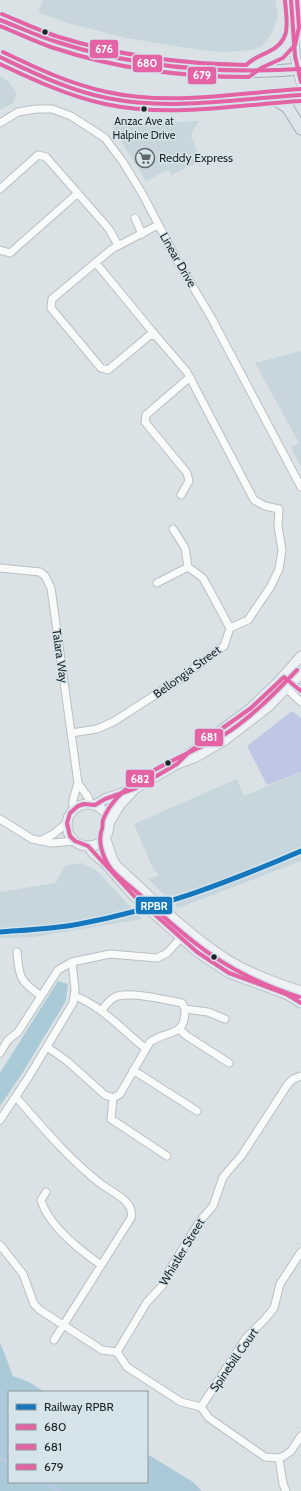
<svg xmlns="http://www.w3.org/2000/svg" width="301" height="1491" font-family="Cabin,sans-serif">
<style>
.built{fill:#c6d6dc}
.forest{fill:#abcad8}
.water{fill:#bfc7e6}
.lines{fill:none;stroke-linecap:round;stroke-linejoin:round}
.stream{stroke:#bfc7e6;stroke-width:2.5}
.minor-casing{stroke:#b9bfc3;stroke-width:9}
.secondary-casing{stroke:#b9bfc3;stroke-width:11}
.trunk-casing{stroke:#a0acb6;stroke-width:13}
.minor{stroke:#f9fbfb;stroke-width:7}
.secondary{stroke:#eff2f5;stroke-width:9}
.trunk{stroke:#dee4ec;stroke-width:11}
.bus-1-casing{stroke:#d5e4eb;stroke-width:7}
.bus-2-casing{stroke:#d5e4eb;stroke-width:7}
.bus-3-casing{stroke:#d5e4eb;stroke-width:7}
.bus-4-casing{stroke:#d5e4eb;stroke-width:7}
.bus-5-casing{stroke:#d5e4eb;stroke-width:7}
.bus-1{stroke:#e463a4;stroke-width:4}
.bus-2{stroke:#e463a4;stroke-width:4}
.bus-3{stroke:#e463a4;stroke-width:4}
.bus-4{stroke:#e463a4;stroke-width:4}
.bus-5{stroke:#e463a4;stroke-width:4}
.rail-1-casing{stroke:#d5e4eb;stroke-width:8}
.rail-1{stroke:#1578be;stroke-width:5}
.bus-dot{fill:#1f2527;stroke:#d5e4eb;stroke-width:1.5}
.labels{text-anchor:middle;stroke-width:3;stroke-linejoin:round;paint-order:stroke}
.bus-label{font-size:11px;fill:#1f2527;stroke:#d5e4eb}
.poi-label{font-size:12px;fill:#1f2527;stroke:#d5e4eb;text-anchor:start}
.street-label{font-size:12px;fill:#1f2527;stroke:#d5e4eb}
.line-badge{stroke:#d5e4eb;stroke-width:1.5}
.badge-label{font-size:11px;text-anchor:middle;font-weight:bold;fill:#fff}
</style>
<rect width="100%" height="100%" fill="#dae2e6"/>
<!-- built -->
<path class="built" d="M43 0H275L278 17 271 35 261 47 252 50 225 52 200 50 126 38 64 22 38 12Z
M0 76 8 81 17 94 13 103 0 110Z
M199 121 191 135 201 161 171 175 168 170 146 181 111 125Z
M301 351V467L291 447 299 443 255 363Z
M301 772V861L178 908 148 879 159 875 153 869 134 824 237 779 244 796Z
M82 863 97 871 142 919 34 937 0 938V892L55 883 65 866Z"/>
<!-- forest -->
<path class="forest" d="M58 981 68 984 66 1001 21 1075 0 1106V1073Z
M0 1342 13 1376 29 1382 45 1392H9V1482H147V1454L193 1482 202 1491H0Z"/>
<!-- water -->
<path class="water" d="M292 711 301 718V772L267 785 247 746Z"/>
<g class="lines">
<!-- stream -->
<path class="stream" d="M0 1458 9 1464
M43 1482 60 1491"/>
<!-- minor casing -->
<g class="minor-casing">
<path id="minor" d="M0 123 18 112 36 109H52L71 116 105 138 123 162 143 195 177 260 211 317 301 487
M0 189 38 155 46 157 109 229 118 245
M135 218 142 234
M0 250 10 253 78 193
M96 263 156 336
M181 495 189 481 187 473 145 422 146 415 190 377
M173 529 185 548 188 567 203 578 230 628
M0 568 40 572 45 576 51 588 78 783 73 800V810
M157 583 188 567
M284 677 301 691
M279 681 301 702
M71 733 97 729 113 722 180 679 224 646 230 628 248 620 271 586 279 569 282 550 278 526 279 509 265 506 254 500 187 372 156 336 150 335 108 370 101 368 51 308 52 299 112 249 158 225
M78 783 88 797 90 804
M0 819 32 839 52 843 75 841
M40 841 52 835 67 823
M17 952C19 978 20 981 41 996
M75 996C103 1007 122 1030 145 1048
M185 1009 208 1012 225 1019
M179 1029 187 1036 229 1063
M47 1047 67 1061 105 1095 113 1098 120 1094 150 1042C168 1029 185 1039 185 1009L182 1003 177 1002C162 999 128 991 115 997 110 999 105 1006 102 1010
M0 1053 8 1040 18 1032 58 970 72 962 110 954 157 958 167 953 188 930
M133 1070 197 1111
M16 1097C43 1128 69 1159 101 1184 113 1193 135 1201 131 1218L54 1340
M113 1098 111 1119 167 1156
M0 1120 28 1078 73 1003 75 990 72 962
M46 1192 41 1200C48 1225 81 1251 101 1265
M0 1245 23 1274 34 1304 40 1310 102 1350 117 1352 127 1367 181 1402 201 1407 209 1418 265 1457 279 1458 284 1456 291 1451 301 1436
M117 1352 147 1302 162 1286 170 1269 200 1221 213 1206 223 1177 242 1155 288 1084 293 1079 301 1076
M201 1407 246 1338 265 1319 274 1308 280 1284 301 1252
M279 1458 283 1484 286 1491"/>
</g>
<!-- secondary casing -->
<g class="secondary-casing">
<path id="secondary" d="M291 0 295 56 301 82
M181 760 251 708 279 681 301 656
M67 825a21 21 0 1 1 42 0a21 21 0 1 1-42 0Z
M95 805 105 799 136 788 177 764 196 757 225 740 268 707 301 674
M109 823 120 805 134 790
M105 837 113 860 116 865C150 896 189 936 228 960 251 974 276 983 301 991
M88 846 93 853 105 863 134 896 197 952 229 973 286 994 301 1003"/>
</g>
<!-- trunk casing -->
<g class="trunk-casing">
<path id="trunk" d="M0 20C22 28 43 39 66 45 142 69 221 76 301 69
M0 57C40 76 79 95 122 101 181 110 242 98 301 95
M249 71 258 61 269 58 284 50 290 43 294 34
M271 97 288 108 301 129"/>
</g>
<!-- minor -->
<use href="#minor" class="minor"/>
<!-- secondary -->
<use href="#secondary" class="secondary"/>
<!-- trunk -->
<use href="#trunk" class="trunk"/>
<!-- bus-1 casing -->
<g class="bus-1-casing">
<path id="bus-1" d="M0 20C19 27 37 36 57 42 137 68 218 74 301 69
M0 57C34 73 70 91 107 98 171 111 237 99 301 95"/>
</g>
<!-- bus-2 casing -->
<g class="bus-2-casing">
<path id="bus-2" d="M291 0 295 56 301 82
M301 691 284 677 251 708 189 752 177 764 136 788 105 799 95 805 84 804 78 806 70 813 67 823 70 836 75 841 88 846 134 896 197 952 229 973 286 994 301 1003"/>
</g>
<!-- bus-3 casing -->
<g class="bus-3-casing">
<path id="bus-3" d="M0 26C18 33 36 42 54 48 117 69 183 77 249 77L261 68 283 58 295 45 299 27 297 0
M0 64C34 80 68 96 105 104 169 118 236 105 301 101"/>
</g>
<!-- bus-4 casing -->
<g class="bus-4-casing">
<path id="bus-4" d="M2 14C21 22 40 31 59 37 120 56 183 64 246 65 253 58 260 56 268 52 292 41 287 23 285 1
M3 52C36 68 70 84 107 92 171 106 237 93 301 89"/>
</g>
<!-- bus-5 casing -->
<g class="bus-5-casing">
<path id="bus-5" d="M297 670C274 694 250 719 222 736 185 757 119 777 103 820 102 823 103 827 102 829 97 841 103 858 111 869 119 878 131 887 140 895 193 945 229 974 299 997"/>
</g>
<!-- bus-1 -->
<use href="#bus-1" class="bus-1"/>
<!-- bus-2 -->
<use href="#bus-2" class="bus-2"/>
<!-- bus-3 -->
<use href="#bus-3" class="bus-3"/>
<!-- bus-4 -->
<use href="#bus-4" class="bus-4"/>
<!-- bus-5 -->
<use href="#bus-5" class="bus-5"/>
<!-- rail-1 casing -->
<g class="rail-1-casing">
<path id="rail-1" d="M0 932C26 930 53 929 79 924 156 910 229 882 301 851"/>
</g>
<!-- rail-1 -->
<use href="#rail-1" class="rail-1"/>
</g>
<!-- icons -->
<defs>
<g id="supermarket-ring" transform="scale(1)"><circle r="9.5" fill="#d5e4eb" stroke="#60676a" stroke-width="1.5"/><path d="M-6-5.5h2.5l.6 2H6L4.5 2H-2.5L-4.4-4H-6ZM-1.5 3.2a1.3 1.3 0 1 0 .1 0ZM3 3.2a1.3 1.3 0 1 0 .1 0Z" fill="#60676a"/></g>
</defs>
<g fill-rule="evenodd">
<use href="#supermarket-ring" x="145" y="158"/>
</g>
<!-- markers -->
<g class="bus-dot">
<circle cx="45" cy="32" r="3.5"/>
<circle cx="144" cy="109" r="3.5"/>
<circle cx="168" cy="763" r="3.5"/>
<circle cx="214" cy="957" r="3.5"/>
</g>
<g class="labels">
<!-- bus labels -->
<g class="bus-label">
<text x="144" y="125">Anzac Ave at<tspan x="144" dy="14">Halpine Drive</tspan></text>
</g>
<!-- poi labels -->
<g class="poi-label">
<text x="159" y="162">Reddy Express</text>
</g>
<!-- street labels -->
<g class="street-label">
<text transform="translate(178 260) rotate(60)" y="4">Linear Drive</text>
<text transform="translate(60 656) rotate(82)" y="4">Talara Way</text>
<text transform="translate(187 672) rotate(-36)" y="4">Bellongia Street</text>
<text transform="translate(182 1252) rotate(-59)" y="4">Whistler Street</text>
<text transform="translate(234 1360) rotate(-55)" y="4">Spinebill Court</text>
</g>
</g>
<g class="line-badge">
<rect x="89" y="39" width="30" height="20" rx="4" fill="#e463a4"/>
<rect x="132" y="54" width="31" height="19" rx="4" fill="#e463a4"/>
<rect x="187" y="66" width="30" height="19" rx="4" fill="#e463a4"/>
<rect x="194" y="728" width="30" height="19" rx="4" fill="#e463a4"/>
<rect x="125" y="769" width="30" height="19" rx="4" fill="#e463a4"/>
<rect x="135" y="896" width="38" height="19" rx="4" fill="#1578be"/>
</g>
<g class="badge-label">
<text x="104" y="53">676</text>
<text x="147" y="67">680</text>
<text x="202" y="79">679</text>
<text x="209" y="741">681</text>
<text x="140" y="783">682</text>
<text x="154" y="910">RPBR</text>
</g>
<!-- legend -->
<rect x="8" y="1391" width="140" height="92" fill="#d5e4eb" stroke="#8c989d"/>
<rect x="16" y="1404" width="20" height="6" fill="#1578be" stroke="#8c989d"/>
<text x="44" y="1411" font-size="12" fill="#1f2527">Railway RPBR</text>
<rect x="16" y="1424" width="20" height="6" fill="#e463a4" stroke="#8c989d"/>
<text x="44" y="1431" font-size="12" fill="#1f2527">680</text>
<rect x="16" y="1444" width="20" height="6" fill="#e463a4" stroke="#8c989d"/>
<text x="44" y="1451" font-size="12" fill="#1f2527">681</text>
<rect x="16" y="1464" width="20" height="6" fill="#e463a4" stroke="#8c989d"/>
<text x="44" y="1471" font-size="12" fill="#1f2527">679</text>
</svg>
